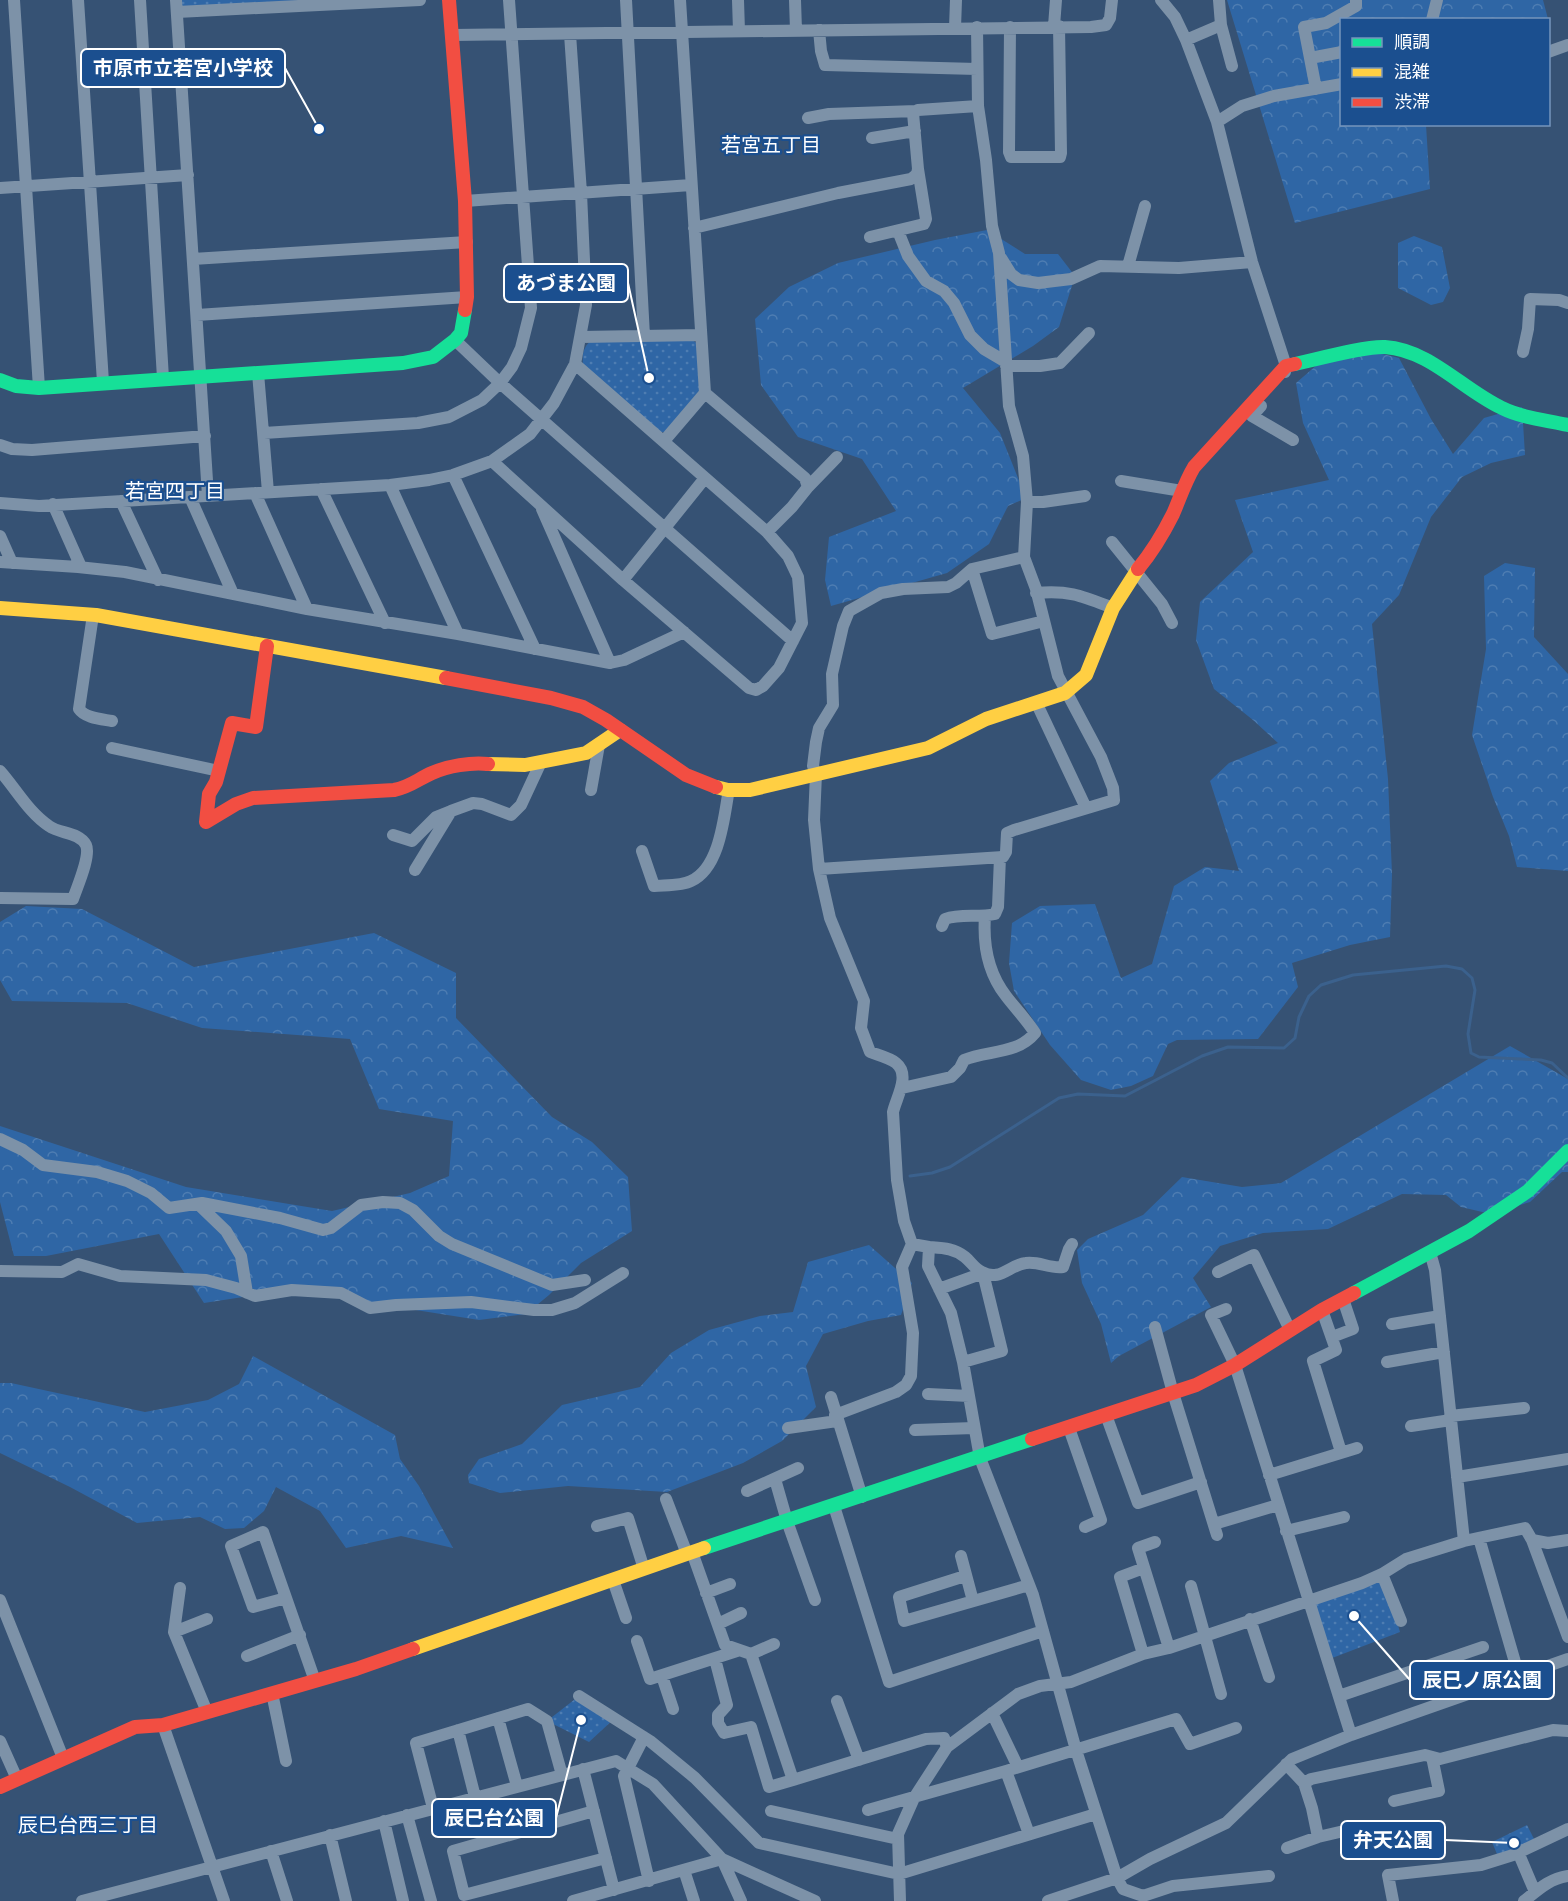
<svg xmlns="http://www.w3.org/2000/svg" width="1568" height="1901" font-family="'Space Grotesk','Noto Sans JP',sans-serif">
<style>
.grass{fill:url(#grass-dots)}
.forest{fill:url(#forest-crowns)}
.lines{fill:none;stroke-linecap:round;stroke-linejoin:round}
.stream{stroke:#3b618d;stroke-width:3}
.street{stroke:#7d92a8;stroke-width:12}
.fast{stroke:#16e098;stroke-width:14}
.slow{stroke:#ffcf43;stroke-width:14}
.jam{stroke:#f24e42;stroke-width:14}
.labels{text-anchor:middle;stroke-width:4.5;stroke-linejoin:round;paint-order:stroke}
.neighbourhood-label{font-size:20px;fill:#fff;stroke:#1b4f8f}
.leader{fill:none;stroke:#fff;stroke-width:2}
.callout-dot{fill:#fff;stroke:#1b4f8f;stroke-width:2}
.callout{fill:#1b4f8f;stroke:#fff;stroke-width:2}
.callout-label{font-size:20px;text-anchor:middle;font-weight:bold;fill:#fff}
</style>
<defs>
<pattern id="grass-dots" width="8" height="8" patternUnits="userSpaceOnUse" patternTransform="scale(1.5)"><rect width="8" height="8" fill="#2f66a5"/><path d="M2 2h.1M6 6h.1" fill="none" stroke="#4e7db2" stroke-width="1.8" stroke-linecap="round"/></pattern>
<pattern id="forest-crowns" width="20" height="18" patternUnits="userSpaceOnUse" patternTransform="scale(1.5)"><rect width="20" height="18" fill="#2f66a5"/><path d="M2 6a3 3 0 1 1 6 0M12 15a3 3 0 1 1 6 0" fill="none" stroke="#4e7db2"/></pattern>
</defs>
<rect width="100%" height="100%" fill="#365274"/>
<!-- grass -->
<path class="grass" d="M176 0H420L177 12Z
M692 340 698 344 700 390 665 432H660L583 365C582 355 583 347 591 341Z
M1382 1574 1400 1632 1327 1660 1307 1600Z
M579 1696 615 1718 589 1742 547 1721Z
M1527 1825 1536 1843 1499 1859 1492 1842Z"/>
<!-- forest -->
<path class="forest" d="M1227 0H1543L1548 19 1342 20V124L1426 125 1430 189 1295 223Z
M987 230 1025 254H1058L1075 276 1059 327 1033 346 963 388 1000 433 1026 498 1008 506 989 544 947 573 831 606 825 580 829 537 896 511 862 459 798 437 761 385 755 319 789 287 838 263 935 240Z
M1414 236 1442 247 1450 288 1443 302 1431 305 1398 288V243Z
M1362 349 1399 358 1431 419 1453 454 1484 418 1522 407 1525 455 1491 463 1462 477 1431 517 1399 595 1372 624 1388 779 1392 874 1390 937 1350 945 1292 963 1298 987 1258 1039 1177 1040 1168 1044 1153 1076 1131 1086 1111 1090 1081 1080 1050 1045 1014 991 1009 963 1012 923 1040 906 1095 904 1121 978 1152 964 1174 886 1205 867 1239 871 1210 781 1229 763 1278 743 1253 720 1214 689 1196 640 1200 602 1253 552 1235 500 1329 480 1303 423 1296 383 1325 358Z
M1505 563 1535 568 1534 637 1568 674V871L1517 867 1509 836 1493 797 1472 735 1486 649 1484 576Z
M26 906 82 909 194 967 374 933 456 973V1018L552 1117 592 1142 628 1177 632 1231 581 1263 549 1295 526 1314 479 1320 289 1290 204 1303 159 1234 46 1256H14L0 1202V1126L186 1187 332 1211 410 1193 449 1176 453 1121 379 1109 350 1039 202 1028 127 1003 12 1001 0 980V922Z
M1510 1046 1568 1079V1172H1562L1530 1202 1491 1214 1461 1207 1446 1195 1402 1194 1328 1229 1263 1233 1220 1246 1193 1278 1211 1307 1119 1356 1111 1363 1101 1324 1082 1283 1077 1250 1088 1239 1143 1215 1182 1177 1242 1187 1281 1183Z
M869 1245 912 1283 901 1315 868 1321 823 1334 806 1366 816 1407 782 1441 743 1463 667 1492 568 1486 500 1493 469 1483 468 1475 479 1459 522 1444 562 1405 640 1387 671 1353 709 1330 760 1316 793 1312 808 1262Z
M253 1356 395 1435 400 1459 419 1486 453 1548 401 1536 346 1548 320 1511 276 1487 264 1511 244 1528 225 1529 200 1517 137 1523 70 1487 0 1453V1383H11L145 1412 208 1400 239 1384Z"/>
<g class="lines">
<!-- stream -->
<path class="stream" d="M910 1176 932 1173 950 1167 1059 1098 1078 1094 1125 1096 1202 1056 1228 1047 1284 1048 1295 1038 1299 1017 1309 996 1321 985 1353 975 1446 966 1462 969 1472 978 1475 990 1468 1034 1471 1053 1479 1057 1541 1060 1552 1063 1568 1078"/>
<!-- street -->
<path class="street" d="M14 0 39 388
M78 0 103 382
M140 0 163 378
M176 0 208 496
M626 0 644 336
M738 0 739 31
M795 0 796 30
M1161 0 1175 17 1186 40 1217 122 1252 262 1286 366 1285 372
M1219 0 1221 25 1232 66
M177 12 420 0
M1432 20 1437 0
M1054 26 1056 0
M1010 27 1009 152 1011 157H1060L1061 153 1059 26
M955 28 956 0
M819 30 821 51 825 65 977 69
M453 35 1091 27 1106 25 1110 18 1112 0
M1186 40 1221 25
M1548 52 1568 45
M1310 58 1342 52
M1316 89 1304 27 1326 23 1356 6V0
M808 118 829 114 916 111
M1217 122 1242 106 1274 96 1342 84
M872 138 915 131
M0 188 188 175
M465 201 691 185
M694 228 838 193 911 179 917 174 918 169 913 113 918 110 978 106
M898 231 908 256 926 281 944 291 954 303 970 335 984 349 1006 362
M870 237 924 224 926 219 918 169
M1001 258 1011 274 1019 280 1038 283 1071 279 1100 266 1179 268 1252 262
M193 259 467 242
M1128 266 1145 206
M197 315 467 297
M581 337 701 335
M455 340 500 383 793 641
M1523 352 1528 329 1530 299 1559 300 1568 303
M1006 366H1040L1060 363 1089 333
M258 373 268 492
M705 393 805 478 808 487 792 507 767 532
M1261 406 1252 416 1293 440
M264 433 418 423 449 417 482 400 500 383 512 367 521 348 531 308 509 0
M664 441 705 393 680 0
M0 445 12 449 32 450 205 436
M492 461 623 580 749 688 756 690 763 686 779 668 802 623 798 577 788 556 767 532 575 364
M453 475 535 649
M1121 481 1182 491
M390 485 458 634
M808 487 837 457
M321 489 385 623
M255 493 307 609
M190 497 233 594
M121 501 158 580
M1027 502H1043L1085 496
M0 503 39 506 390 485 429 480 453 475 492 461 530 434 554 403 575 364 586 305 581 193 570 34
M53 504 81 567
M542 509 610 663
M0 536 12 563
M1112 542 1162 604 1172 623
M1024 557 972 569 992 634 1044 621
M0 562 78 567 125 572 307 609 458 634 610 663 624 660 684 632
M972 569 956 583 948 587 903 589 881 593 849 611 843 626 832 674 833 705 819 728 816 742 813 766 816 774 814 820 819 869 830 918 864 1001 861 1028 870 1052C878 1055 890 1058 896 1063 911 1075 896 1098 893 1112L897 1180 904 1221 912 1244 929 1247 928 1266 951 1313 963 1362 980 1458 1033 1595 1076 1750 1117 1878 1123 1889 1143 1896 1173 1886 1269 1876
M623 580 705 478
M1036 593C1070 590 1082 596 1113 608
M93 615 79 709C85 718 101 719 112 721
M1036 702 1086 808
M112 748 219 771
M0 771C16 789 29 813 49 826 60 834 79 832 86 845 91 856 77 887 73 899L0 898
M591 790 599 745
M393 835 412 841 436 817 451 811
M642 851 654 886C665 885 682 886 691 881 720 868 724 817 729 789
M819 869 1003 857 1006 852 1007 833 1014 830 1114 800 1113 788 1101 757 1058 676 1036 589 1024 557 1027 502 1023 456 1009 406 999 253 992 226 986 160 978 106 977 27
M415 870 451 811 473 803 482 804 511 815 521 805 541 762
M942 926 945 919C961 913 978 918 995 914L998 907 1000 857
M902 1088 951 1077 960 1068 964 1060C987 1050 1017 1055 1035 1033 1026 1019 1015 1008 1006 996 988 973 983 944 985 916
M0 1139 23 1150 43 1165 97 1172 127 1181 151 1193 169 1208 202 1203 280 1218 323 1230 331 1228 361 1205 383 1202 400 1203 413 1210 439 1236 452 1244 552 1285 585 1280
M198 1204 226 1231 241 1256 247 1293
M929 1247C942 1248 954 1248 965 1257 971 1262 975 1269 982 1272 1000 1282 1009 1265 1026 1263 1039 1261 1050 1269 1063 1267L1069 1249 1072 1244
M1430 1252 1435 1270 1464 1541
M0 1271 62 1272 78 1264 120 1276 206 1280 236 1288 255 1296 292 1290 341 1293 370 1308 396 1305 471 1302 534 1310H552L575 1303 623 1273
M1218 1272 1254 1255 1290 1330
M939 1289 983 1273 1002 1351 963 1362
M1226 1309 1211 1315 1235 1365 1351 1735
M1322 1310 1336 1350 1313 1361 1341 1452
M1392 1324 1440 1316
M1155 1327 1173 1393 1217 1535
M1332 1337 1353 1329 1343 1299
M1387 1362 1444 1352
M928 1394 969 1396
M831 1397 862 1497
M835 1415 896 1392 906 1385 911 1376 913 1333 902 1267 912 1244
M1106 1415 1138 1503 1201 1482
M1450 1416 1524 1408
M1411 1426 1451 1420
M788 1428 837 1421
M1069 1428 1101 1520 1085 1527
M915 1430 974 1428
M1269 1475 1357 1448
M1457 1477 1568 1459
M775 1479 787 1521 815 1600
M747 1491 798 1468
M666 1499 687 1554
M834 1506 889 1682 1043 1631
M1214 1524 1278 1505
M597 1526 628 1518 644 1569
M1286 1531 1344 1517
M1479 1538 1519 1676
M1532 1540 1548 1543 1568 1540
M1155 1542 1138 1548 1169 1648
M692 1552 725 1645 751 1654 793 1780 926 1739 944 1738 947 1747 914 1798 898 1834 900 1901
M961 1556 973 1601
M1382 1574 1401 1621
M965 1576 899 1597 904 1621 1029 1585
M613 1580 626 1618
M1191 1586 1221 1694
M180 1588 174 1632 207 1712
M706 1593 730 1584
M286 1598 253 1607 231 1546 263 1532 315 1681
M0 1600 63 1758
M1250 1619 1269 1677
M718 1624 741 1613
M174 1632 207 1619
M637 1641 650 1679 740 1650
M751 1654 774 1644
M1143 1654 1120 1577 1144 1568
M247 1656 300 1635
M715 1659 727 1705 718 1715V1723L724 1733 751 1727 769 1787 793 1780
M662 1676 673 1709
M272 1693 286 1761
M579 1696 650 1741 695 1778 759 1843 899 1874 1096 1814
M1339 1696 1483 1647
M837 1701 859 1760
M992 1713 1018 1767
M498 1718 517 1786
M163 1725 224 1901
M458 1730 475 1797
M644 1737 624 1776 649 1881
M0 1741 17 1779
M947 1747 1018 1694 1040 1686 1071 1682 1143 1654 1169 1648 1362 1583 1382 1574 1406 1559 1464 1541 1525 1528 1532 1540 1568 1637
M1286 1764 1304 1783 1312 1808 1318 1837
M583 1769 614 1890
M1006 1771 1029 1834
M1304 1783 1311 1779 1425 1755 1440 1759 1553 1730 1568 1731
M1394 1801 1439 1791 1432 1757
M433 1808 416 1743 528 1709 547 1721 562 1775
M868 1810 1006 1771 1176 1719 1190 1744 1236 1728
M594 1811 453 1851 464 1895 606 1858
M771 1811 898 1839
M407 1815 431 1901
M384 1821 403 1901
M330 1835 346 1901
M1287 1848 1318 1837 1361 1827
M271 1851 287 1901
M1518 1852 1535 1892
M684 1870 694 1901
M82 1901 616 1761 653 1784 722 1859 815 1901
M573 1901 722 1859 741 1901
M1048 1901 1117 1878 1150 1859 1226 1823 1292 1759 1351 1735 1568 1659
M1393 1901 1388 1875 1481 1865 1513 1855 1568 1829
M1524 1901C1539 1889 1549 1879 1568 1876"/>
<!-- fast -->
<path class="fast" d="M1295 364C1318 359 1364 346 1385 347 1430 350 1463 390 1502 408 1522 418 1546 420 1568 425
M0 380 16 386 39 388 403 363 433 357 455 340 461 333 465 310
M1354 1293 1469 1231 1528 1191 1568 1151
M704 1548 1032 1439"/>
<!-- slow -->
<path class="slow" d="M0 608 96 615 446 678
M488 764 525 765 586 753 620 730
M716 787 728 790H750L928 748 986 719 1065 693 1086 675 1113 608 1138 569
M413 1649 704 1548"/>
<!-- jam -->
<path class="jam" d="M449 0 465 201 467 297 465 310
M1138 569C1152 552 1163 534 1173 514 1180 498 1185 482 1194 467L1286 366 1295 364
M267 646 256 727 232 723 216 782 209 794 206 822 236 804 253 798 394 790C410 787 418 779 432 773 448 766 471 762 488 764
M446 678 551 698 583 707 606 720 686 775 716 787
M1032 1439 1196 1385 1235 1365 1322 1310 1354 1293
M0 1787 135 1727 163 1725 356 1669 413 1649"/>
</g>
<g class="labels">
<!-- neighbourhood labels -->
<g class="neighbourhood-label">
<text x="771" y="152">若宮五丁目</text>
<text x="175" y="498">若宮四丁目</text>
<text x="88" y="1832">辰巳台西三丁目</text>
</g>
</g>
<!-- callouts -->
<path class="leader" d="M319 129L285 68M649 378L628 283M1354 1616L1410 1680M581 1720L556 1818M1514 1843L1445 1840"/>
<g class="callout-dot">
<circle cx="319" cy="129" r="6"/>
<circle cx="649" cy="378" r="6"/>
<circle cx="1354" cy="1616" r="6"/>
<circle cx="581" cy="1720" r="6"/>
<circle cx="1514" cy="1843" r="6"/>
</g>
<g class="callout">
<rect x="81" y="49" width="204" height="38" rx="6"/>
<rect x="504" y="264" width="124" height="38" rx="6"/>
<rect x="1410" y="1661" width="144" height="38" rx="6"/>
<rect x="432" y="1799" width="124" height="38" rx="6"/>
<rect x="1341" y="1821" width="104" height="38" rx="6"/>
</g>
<g class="callout-label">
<text x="183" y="75">市原市立若宮小学校</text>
<text x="566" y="290">あづま公園</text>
<text x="1482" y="1687">辰巳ノ原公園</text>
<text x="494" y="1825">辰巳台公園</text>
<text x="1393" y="1847">弁天公園</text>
</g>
<!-- legend -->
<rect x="1340" y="18" width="210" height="108" fill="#1b4f8f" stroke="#7695bc" stroke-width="1.5"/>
<rect x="1352" y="38" width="30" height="9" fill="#16e098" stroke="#7695bc" stroke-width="1.5"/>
<text x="1394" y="48" font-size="18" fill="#ffffff">順調</text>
<rect x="1352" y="68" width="30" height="9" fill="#ffcf43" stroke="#7695bc" stroke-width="1.5"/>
<text x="1394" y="78" font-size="18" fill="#ffffff">混雑</text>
<rect x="1352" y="98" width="30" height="9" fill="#f24e42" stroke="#7695bc" stroke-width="1.5"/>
<text x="1394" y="108" font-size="18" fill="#ffffff">渋滞</text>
</svg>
